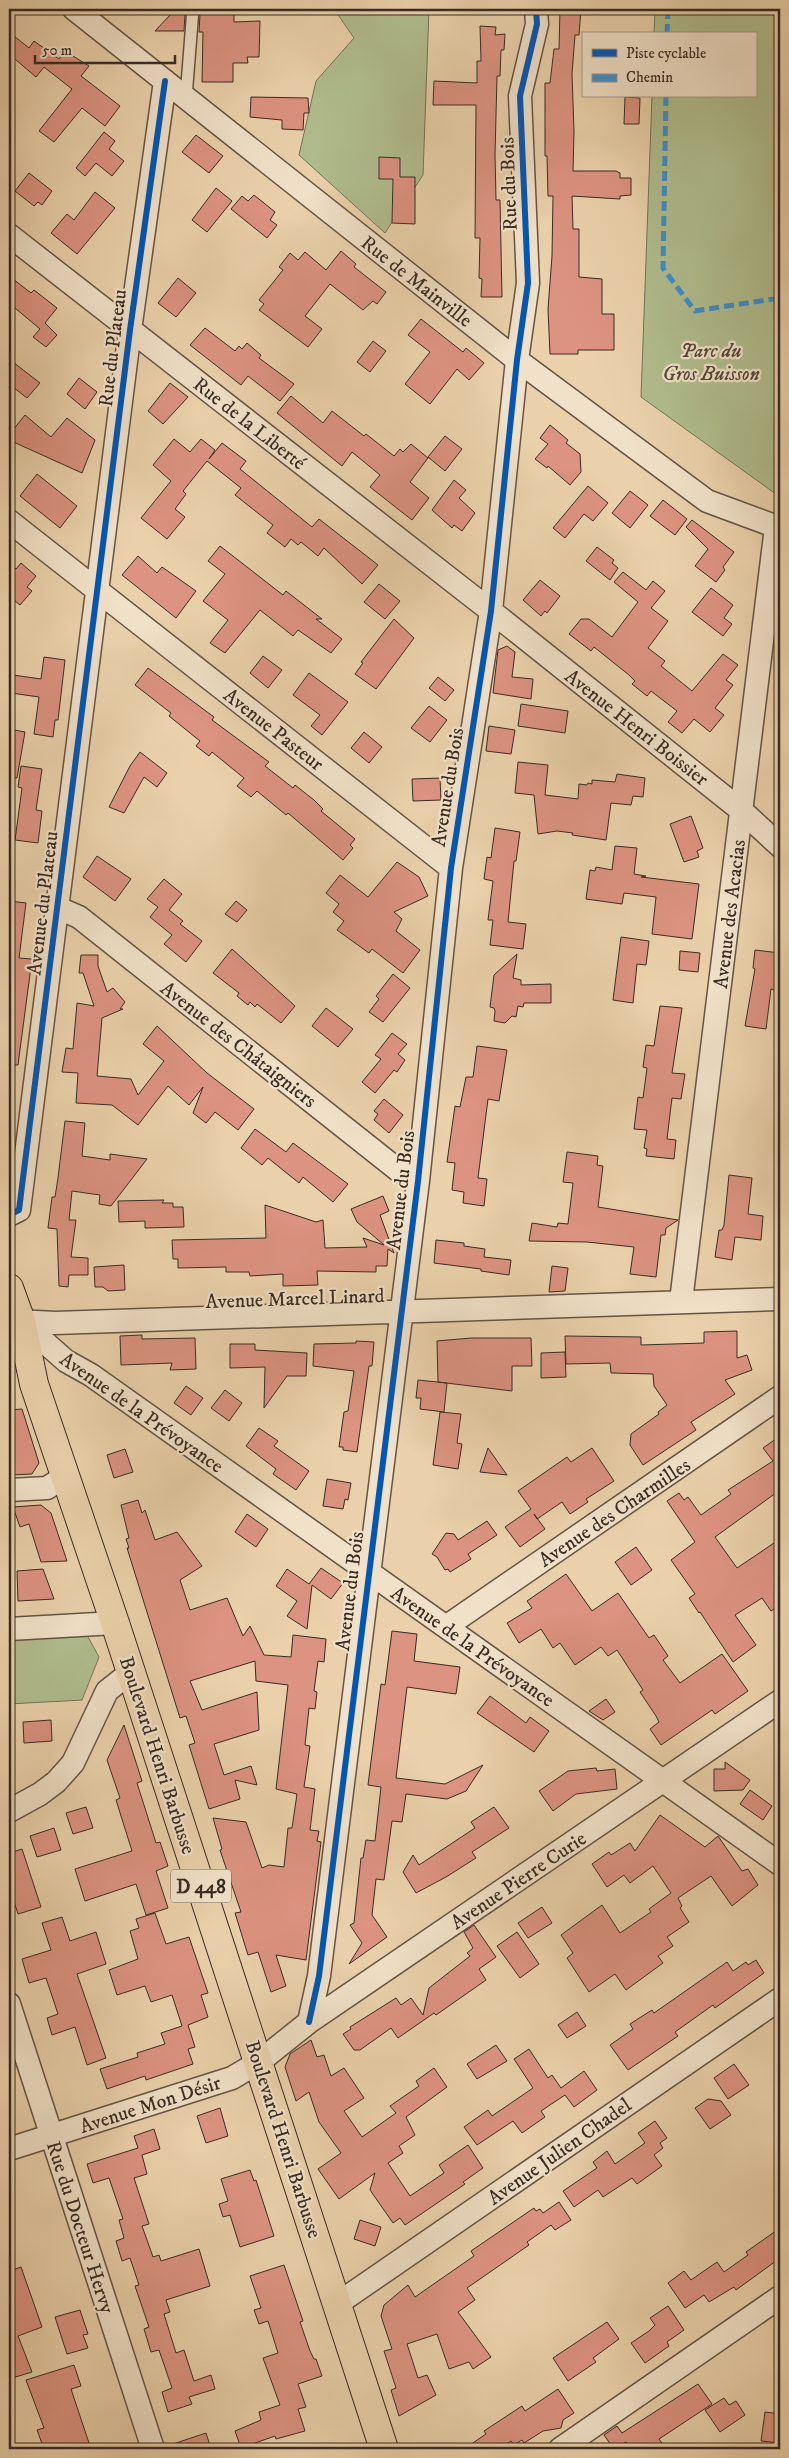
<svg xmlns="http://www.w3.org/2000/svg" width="789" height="2458" font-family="'IM FELL DW Pica',serif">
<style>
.green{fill:#b0bd8e;stroke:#747458}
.building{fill:#dc9381;stroke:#392b23}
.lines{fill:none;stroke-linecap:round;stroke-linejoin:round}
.service-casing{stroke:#655445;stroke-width:14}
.minor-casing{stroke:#655445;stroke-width:25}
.primary-casing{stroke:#392b23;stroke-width:30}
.service{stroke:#f1e1c8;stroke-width:11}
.minor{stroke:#f1e1c8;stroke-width:22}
.primary{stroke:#ead1ab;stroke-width:28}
.quiet{stroke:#3e90cb;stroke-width:5;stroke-dasharray:10 5;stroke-linecap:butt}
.cycleway-casing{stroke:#f1e1c8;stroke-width:9}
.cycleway{stroke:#0057b8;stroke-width:6}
.labels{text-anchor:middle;stroke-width:4.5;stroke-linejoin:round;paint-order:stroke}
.shield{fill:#f1e1c8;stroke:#706254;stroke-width:1}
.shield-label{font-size:19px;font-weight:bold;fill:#392b23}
.street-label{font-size:20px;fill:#392b23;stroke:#f1e1c8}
.park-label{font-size:20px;font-style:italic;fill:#514838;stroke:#f1e1c8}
</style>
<rect width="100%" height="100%" fill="#ead1ab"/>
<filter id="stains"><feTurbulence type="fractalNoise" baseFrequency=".004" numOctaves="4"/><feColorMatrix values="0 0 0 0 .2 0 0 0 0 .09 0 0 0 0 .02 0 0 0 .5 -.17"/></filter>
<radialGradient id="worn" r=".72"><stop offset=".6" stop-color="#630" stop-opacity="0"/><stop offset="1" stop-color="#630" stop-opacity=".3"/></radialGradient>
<!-- green -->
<path class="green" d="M334 9H429L423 175 385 233 299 155 316 81 354 38Z
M655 9H780V497L641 397 652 96H755V34H654Z
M87 1635 99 1657 82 1700 9 1704V1639Z"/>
<!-- building -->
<path class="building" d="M204 9H234V22L260 21 259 57H247L248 63H233V82H202L203 32H199L200 14H203Z
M560 9H581L579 35H575L572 74 574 131 573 171H616L620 173V178H631V195L620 196V199L572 196 573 229H579V277L602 279V314H614V350H578V354H550L548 309 552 256 553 196H548L547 156H545V83H550L554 49H559Z
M172 13 185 14 184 31H155Z
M480 26 496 27 495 35 505 34 504 50H501L500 76H497L495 155 496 200H500L502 297H481L482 279 479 278 480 238H475L476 105H433L434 81 477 83V61H481Z
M9 32 29 48 34 41 59 59 65 51 89 66 81 76 120 106 105 126 82 108 54 142 39 131 72 89 44 67 36 77 9 54Z
M251 97 308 98 309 113H304L303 130 282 129V120L250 117Z
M625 97 640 98 639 124H624Z
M104 132 115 141 109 149 124 161 112 176 96 163 85 176 76 168Z
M196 135 223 156 209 173 182 152Z
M379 157 400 158V177H415V224L392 223 393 179H379Z
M29 173 52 191 42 205 38 202 34 206 15 191Z
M216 188 232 201 207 232 192 220Z
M95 192 115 208 77 254 51 233 67 214 74 220Z
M254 195 275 212 270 220 277 225 267 238 231 209 242 196 248 201Z
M341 251 356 264 354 267 386 292 377 304 373 301 363 310 330 284 305 316 322 329 308 347 259 310 264 304 259 300 283 270 279 267 290 253 298 260 305 252 326 270Z
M9 276 31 293 34 290 57 308 45 323 57 335 46 347 33 337 40 329 9 303Z
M178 278 196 293 176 317 158 303Z
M421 319 463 352 466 348 484 363 469 380 457 369 430 404 405 384 430 352 408 335Z
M205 328 235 351 239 346 242 349 247 343 261 355 259 358 294 384 280 401 248 376 241 385 190 345Z
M373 341 386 351 370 372 357 362Z
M9 359 40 383 27 398 9 384Z
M79 378 97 392 85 409 67 394Z
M170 383 188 397 163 424 148 411Z
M291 396 323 423 332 411 364 436 366 434 394 456 400 449 403 452 411 444 428 458 410 482 429 498 412 520 370 487 380 475 352 452 342 466 277 413Z
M25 415 51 437 67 418 95 440 82 473 9 440 11 437 9 435Z
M550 425 568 440 566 443 580 454 581 472 570 485 548 466 547 468 535 459 548 444 540 438Z
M445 436 462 449 445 471 428 457Z
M174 439 190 452 201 439 215 450 209 459 222 443 246 461 240 469 312 527 319 519 378 565 362 584 324 548 318 556 301 542 298 545 291 539 285 547 267 533 273 525 235 495 241 488 207 461 183 491 186 494 175 509 185 517 167 539 141 518 171 481 153 465Z
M37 474 77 506 60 528 20 496Z
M454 480 466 490 459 498 475 513 462 531 454 525 452 528 432 510Z
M588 486 608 503 593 521 584 514 565 538 553 528Z
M630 491 648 505 630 528 612 513Z
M663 500 687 519 675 535 650 516Z
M692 520 734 552 723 567 725 570 716 582 695 566 708 549 686 527Z
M220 546 283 595 286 591 322 619H316L342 639 331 653 298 630 293 636 260 610 225 653 210 643 228 620 203 601 225 574 208 561Z
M597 547 614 560 612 563 618 568 610 580 586 561Z
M138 556 157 573 162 567 196 591 176 618 122 575Z
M9 563 16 569 21 563 36 576 27 587 32 591 20 605 9 596Z
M623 572 646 590 653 581 665 591 651 608 668 621 648 648 665 661 661 666 692 691 723 654 738 665 726 680 733 685 715 708 724 715 710 732 694 719 682 733 668 722 677 711 651 691 647 696 632 684 635 681 629 675 594 647 591 651 569 634 581 619H589L612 637 638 602 614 582Z
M540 580 560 596 547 613 545 611 541 616 523 600Z
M379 584 400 601 385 619 364 602Z
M711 588 733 605 724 618 732 624 723 636 692 612Z
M394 619 414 638 376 689 355 674 363 663 361 662Z
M507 646 515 652 512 677 533 679 531 699 493 693 498 650Z
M263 656 282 670 268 688 250 673Z
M44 657 65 660 58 720H55L53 737 34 734 39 697 11 693 13 675 41 679Z
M148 668 214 717 212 720 269 762 265 766 293 788 295 785 314 800 323 809 321 811 355 839 350 845 353 848 343 860 288 813 286 815 257 791 251 797 237 786 244 778 212 752 209 756 196 746 200 741 169 716 171 713 135 685Z
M309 673 348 702 322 735 311 726 320 715 293 695Z
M438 677 454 690 445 701 429 688Z
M521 704 568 711 565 733 518 726Z
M429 706 447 720 430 742 411 728Z
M489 726 515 730 511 754 486 751Z
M9 729 25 732 17 778 9 777Z
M364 732 382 747 369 763 351 748Z
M140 752 167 773 157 787 144 777 124 813 109 807 130 766Z
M518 762 548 765 545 795 578 799 579 784 587 785 588 783 592 784V780L615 782 617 774 645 778 643 797 633 796 631 805 611 803 606 840 572 835 573 833 557 831 538 834 534 795 515 793Z
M21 766 42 769 36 810 42 811 38 843 15 840 22 788 18 787Z
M440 778 441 800 413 801 412 779Z
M691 816 703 848 697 851 699 857 684 862 670 824Z
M495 828 520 832 516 861H514L508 922 526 924 523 949 490 945 493 920H488L493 881 484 879 487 857 491 858Z
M615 846 637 848 634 874 646 876 641 877 699 884 692 939 652 934 656 897 624 893 622 904 586 899 590 870 595 871 596 867 612 870Z
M97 856 131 879 115 901 83 877Z
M397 862 419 877 428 896 394 912 402 919 396 931 420 950 403 973 372 949 369 953 337 930 344 921 333 912 339 904 326 893 340 875 368 897Z
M164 879 182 894 169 910 183 921 180 924 202 941 186 962 164 944 172 935 150 917 158 907 147 899Z
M9 901 26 903 19 958 32 959 18 1065H9Z
M236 901 247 910 237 922 225 914Z
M621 937 649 941 646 965 637 964 633 1003 613 1000Z
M232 949 295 1006 281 1023 257 1004 255 1007 250 1002 248 1005 237 996 239 993 213 973Z
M755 950 780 953 775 990 771 989 766 1029 745 1026 755 969 753 968Z
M680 951 700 953 698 972 679 970Z
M517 954 513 978 521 980V985L551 984V1003H524L523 1007 518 1006 516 1017 512 1016 505 1023 494 1021 495 1011 494 1008 490 1007 494 975Z
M81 955H98V966L107 992 113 988 125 1002 120 1009H123L102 1018 97 1076 131 1079 138 1095 164 1061 143 1044 157 1026 207 1073 254 1109 238 1130 215 1112 206 1123 193 1113 203 1087 189 1105 168 1086 138 1125 112 1105 76 1103 78 1073 62 1072 66 1048 73 1049 77 1003 94 1006 83 973H79Z
M393 974 410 988 383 1022 369 1012 379 999 376 996Z
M660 1006 682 1008 672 1073 685 1074 681 1099 672 1098 667 1139 676 1140 674 1159 646 1156 647 1149 644 1148 647 1130 634 1129 638 1097 643 1098 647 1068 643 1067 646 1045 654 1046Z
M326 1008 353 1029 338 1047 312 1026Z
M392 1033 407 1044 398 1054 405 1060 397 1072 394 1070 375 1093 362 1082 381 1059 375 1055Z
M477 1046 507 1050 499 1101 488 1099 478 1178 487 1179 484 1206 463 1203 464 1192 452 1190 455 1163 447 1162 455 1106 460 1107 466 1077H473Z
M384 1099 403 1115 389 1133 374 1120 378 1114 374 1111Z
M65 1121 85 1123 82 1156 110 1160V1154L147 1159 111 1206 99 1204 100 1195 72 1191 69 1220H76L71 1257 88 1258V1275H69L68 1287 59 1286 57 1229 48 1228 52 1197H55L58 1178Z
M255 1129 286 1152 293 1143 348 1184 333 1202 303 1177 299 1183 268 1158 262 1165 241 1148Z
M567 1152 598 1156 597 1165 603 1166 598 1207 678 1220 666 1228 665 1235H661L656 1277 630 1274 634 1247 587 1242 529 1241 532 1223 557 1227 558 1223 568 1224 573 1183 563 1182Z
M729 1175 752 1178 748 1214 763 1216 761 1240 735 1237 732 1260 715 1257 719 1230H722L724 1225Z
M383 1196 389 1211 380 1215 394 1253 388 1249 387 1266H376V1272L317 1271 318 1285 283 1286V1274L250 1276 249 1272H226V1267L178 1268V1259H173L172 1240 266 1238 265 1205 316 1222 323 1220 325 1248 367 1247 363 1238 384 1245 357 1222 351 1209Z
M164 1200 162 1203H173V1207H183L184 1227 145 1228V1221L119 1222 118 1201Z
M436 1240 464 1243V1246L485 1249 484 1257 511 1260 509 1275 481 1271V1269L434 1263Z
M124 1265 125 1290 108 1291 103 1287H95L94 1267Z
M552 1266 568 1268 565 1291 549 1292Z
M737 1331V1358L747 1355 752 1370 725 1380 735 1394 691 1422 696 1430 643 1465 630 1445 631 1434 659 1414 658 1412 667 1405 654 1386 653 1374 611 1373 610 1363 566 1364 565 1336 641 1337V1345L704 1343V1332Z
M142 1335V1339L195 1338 196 1369 170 1370 172 1363 121 1365 120 1336Z
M471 1338H531L532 1366H512V1391L438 1382 437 1341Z
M356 1341 374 1342 372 1366H369L357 1452 343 1450V1447H339L344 1412 348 1411 354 1371 313 1366 314 1344 356 1343Z
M230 1344H255V1350L307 1353 306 1376H287L264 1408 265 1367 230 1368Z
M565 1352 566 1377 541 1378V1353Z
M418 1380 447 1383 444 1412 420 1409 421 1398H416Z
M186 1386 203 1398 191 1415 174 1403Z
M225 1390 242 1403 229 1421 211 1408Z
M22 1409 39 1463 32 1474 12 1475 9 1410Z
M440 1412 461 1414 457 1443 462 1444 458 1469 433 1465Z
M259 1428 278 1441 274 1446 309 1471 296 1490 273 1474 276 1469 246 1446Z
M780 1436V1490L715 1537 737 1568 780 1539V1605L771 1611 762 1598 735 1615 756 1645 733 1662 700 1612 699 1613 689 1598 695 1594 671 1560 695 1542 667 1501 679 1493 684 1500 688 1497 701 1515 731 1494 728 1490 773 1461 763 1448Z
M488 1448 507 1475 480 1472Z
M592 1448 614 1481 586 1499 588 1502 570 1514 562 1502 537 1519 534 1514 545 1529 520 1547 505 1527 531 1509 518 1491 567 1457 571 1462Z
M125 1449 133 1472 114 1478 107 1455Z
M327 1479 351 1483 348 1500 345 1499 343 1509 323 1506Z
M138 1500 142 1513 145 1510 155 1540 177 1532 202 1566 180 1580 190 1610 227 1598 243 1636 250 1626 264 1655 291 1657 293 1635 326 1639 324 1662 318 1661 314 1691 317 1692 315 1709 309 1708 305 1745 310 1746 304 1787 315 1789 310 1830 319 1831 317 1841 321 1842 306 1960 276 1955 286 1986 271 1992 258 1952 248 1955 235 1913 241 1912 220 1850 222 1849 213 1818 246 1822 262 1868 269 1865 284 1867 288 1828H292L297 1794 276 1789 288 1685 256 1681 255 1661 190 1681 202 1710 257 1692 259 1730 214 1744 224 1775 251 1766 257 1785 235 1780 240 1799 209 1809 189 1745 195 1743 186 1716 180 1718 127 1548H129L126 1539 129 1538 121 1505Z
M41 1505 51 1513 67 1561 41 1562 29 1524 20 1527 13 1507Z
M247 1514 268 1529 256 1547 235 1532Z
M487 1521 497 1535 468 1554 471 1559 450 1572 448 1569 445 1570 437 1557 432 1554 446 1533 454 1534 458 1540Z
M636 1547 652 1570 631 1585 615 1562Z
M321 1568 343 1583 331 1599 312 1585 307 1629 287 1616 297 1601 276 1586 287 1569 309 1584Z
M43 1569 54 1599 18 1601 17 1571Z
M566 1574 592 1611 618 1593 649 1638 654 1635 668 1656 663 1660 680 1683 722 1654 748 1691 715 1714 712 1710 661 1745 650 1729 659 1722 656 1716 640 1692 643 1690 617 1650 608 1656 601 1647 575 1665 560 1643 553 1648 541 1629 519 1643 507 1623 532 1608 527 1601Z
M392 1631 417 1634 414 1661 460 1667 456 1694 407 1687 396 1778 445 1784 483 1765 466 1791 447 1799 406 1794 402 1822 392 1821 384 1880 376 1879 372 1915 387 1937 349 1964 362 1943 350 1925 354 1923 361 1858H363L366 1840 375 1841 381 1787 368 1785 381 1684 385 1685Z
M490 1696 526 1723 530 1717 549 1731 534 1752 477 1713Z
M606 1699 615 1712 603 1720 589 1711Z
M51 1720 52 1741 24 1743 23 1722Z
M124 1725 142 1781 137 1783 156 1843 160 1842 168 1866 156 1871 168 1908 146 1915 136 1884 85 1901 75 1869 132 1851 116 1800 120 1798 107 1760Z
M725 1762 750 1780 743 1790 714 1791V1769H725Z
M596 1768 597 1771 615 1769 617 1789 576 1794 553 1811 539 1791 568 1771Z
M750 1790 772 1806 763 1820 740 1804Z
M86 1807 93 1828 73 1834 66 1813Z
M494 1807 509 1828 472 1852 476 1858 446 1877 416 1893 403 1872 413 1855 419 1865 475 1828 471 1822Z
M660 1815 705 1847 718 1836 742 1871 748 1869 758 1885 732 1906 711 1876 678 1898 682 1906 680 1908 689 1922 667 1937 673 1946 658 1956 663 1963 626 1990 615 1974 589 1992 567 1958 573 1953 561 1935 602 1905 620 1933 651 1912 649 1909 671 1893 653 1866 630 1883 624 1875 607 1887 592 1864 609 1852 611 1855 630 1843 635 1851Z
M54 1828 61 1850 37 1857 30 1836Z
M22 1849 41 1907 18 1914 9 1886V1853Z
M542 1907 552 1923 528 1938 518 1923Z
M155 1913 166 1944 189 1937 208 1993 201 1995 208 2017 188 2025 195 2047 188 2049 193 2064 146 2080 145 2076 107 2089 100 2069 138 2057 137 2053 165 2044 161 2033 182 2026 172 1995 151 2002 145 1986 117 1995 109 1970 138 1959 130 1931 139 1928 136 1919Z
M62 1917 70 1941 96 1932 106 1964 77 1974 106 2058 87 2065 75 2027 52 2035 47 2018 58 2014 46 1978 29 1983 22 1959 51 1950 42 1923Z
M474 1925 496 1957 479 1969 486 1980 436 2015 434 2013 398 2038 391 2028 360 2050H354L343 2034 351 2029 350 2027 396 1998 401 2005 411 1998 423 2015 429 1988 470 1956 467 1953 473 1948 464 1932Z
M517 1932 539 1964 520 1978 497 1946Z
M756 1960 764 1973 715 2008 713 2005 675 2032 678 2036 628 2070 610 2045 633 2029 630 2024 652 2010 654 2013 727 1962 733 1971 746 1962 748 1965Z
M577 2012 586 2026 567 2038 558 2025Z
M311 2040 317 2057 324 2055 331 2076 344 2068 364 2098 344 2111 362 2137 396 2113 390 2106 419 2086 416 2081 434 2068 447 2087 406 2117 415 2135 399 2146 403 2153 388 2163 410 2196 444 2173 439 2165 468 2145 483 2168 463 2182 465 2184 405 2225 400 2218 393 2223 370 2190 375 2173 339 2199 318 2169 341 2153 319 2122 309 2092 296 2101 285 2067 290 2054Z
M496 2045 507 2061 477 2079 467 2064Z
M529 2049 548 2078 552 2075 561 2088 584 2071 597 2090 574 2107 565 2095 541 2111 545 2117 522 2133 513 2121 477 2145 464 2127 488 2110 492 2116 533 2088 514 2059Z
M734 2064 749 2085 728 2099 714 2078Z
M708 2099 721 2101 731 2115 710 2129 695 2108Z
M220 2108 228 2136 206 2143 197 2116Z
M655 2121 667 2138 660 2143 663 2148 654 2155 662 2166 637 2184 632 2178 603 2197 598 2190 574 2207 563 2191 597 2168 593 2162 607 2151 615 2164 645 2143 638 2133Z
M154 2129 160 2149 142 2155 147 2174 134 2178 149 2224 142 2226 153 2257 159 2255 161 2261 199 2249 210 2286 166 2300 170 2312 164 2314 176 2353 184 2350 194 2381 211 2375 215 2389 189 2397 192 2404 168 2412 162 2392 172 2388 159 2350 151 2352 144 2329 149 2327 135 2286 139 2285 130 2258 122 2261 116 2241 124 2238 119 2220 123 2219 109 2178 93 2183 87 2164 138 2148 134 2136Z
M250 2170 254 2181 256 2180 274 2236 240 2247 230 2215 223 2217 219 2204 228 2201 221 2179Z
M559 2202 571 2220 555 2230 551 2225 527 2242 529 2245 467 2288 475 2300 458 2312 491 2357 473 2369 469 2362 449 2369 437 2334 407 2344 418 2378 427 2375 436 2395 399 2416 391 2390 396 2388 384 2351 392 2349 381 2316 384 2305 408 2285 415 2297 474 2256 471 2251 534 2208 536 2211 540 2209 543 2213Z
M360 2220 381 2227 375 2246 354 2239Z
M780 2228V2258L736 2290 734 2287 709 2302 704 2295 685 2308 668 2283 684 2271 691 2280 717 2262 724 2272 748 2255 746 2252Z
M284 2265 303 2321 300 2322 310 2351 314 2359H316L322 2376 298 2384 306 2407 298 2409 305 2431 276 2439 275 2436 241 2448 235 2431 261 2420 259 2412 280 2405 263 2358 278 2353 268 2321 259 2324 254 2310 261 2308 250 2276Z
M21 2267 42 2327 18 2336 32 2372 9 2379V2271Z
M668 2306 684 2330 667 2342 669 2346 645 2363 631 2343 649 2331 655 2325 650 2318Z
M80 2310 88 2334 83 2335 88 2348 67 2354 55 2317Z
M607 2322 619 2339 593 2358 596 2362 568 2381 553 2358Z
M74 2365 81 2386 71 2389 91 2449H70L69 2445 54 2449H44L37 2430 44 2428 26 2380Z
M698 2384 712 2404 659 2439 666 2449H631L626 2442 614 2449 604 2435 617 2426 622 2433Z
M558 2389 574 2413 563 2420 561 2428 543 2431 524 2443 522 2440 514 2445 511 2441 499 2449H464L486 2434 484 2431 522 2406 525 2411Z
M724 2398 729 2405 736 2401 745 2415 720 2432 705 2410Z
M765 2412 780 2414V2443L761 2441Z
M206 2433 211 2449H167V2446Z"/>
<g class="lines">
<!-- service casing -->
<g class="service-casing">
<path id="service" d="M186 97 193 9"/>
</g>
<!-- minor casing -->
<g class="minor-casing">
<path id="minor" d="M74 9 517 360 707 501 780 528
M9 235 491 611 742 811 780 846
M9 521 451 868
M58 908 79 917 398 1170 418 1181
M9 1215 19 1210 130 330 165 81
M681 1301 776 527
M15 1316 66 1361 91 1375 780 1864
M17 1321 55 1323 780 1299
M9 1490 47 1488 67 1475
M447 1626 780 1397
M9 1629 115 1623
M9 1811 40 1794 56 1782 73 1763 107 1691 131 1672
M9 2004 153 2449
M309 2022 319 1976 418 1181 451 868 491 611 517 360 528 283 520 96 537 24 536 9
M9 2149 232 2078 259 2062 309 2022 780 1701
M337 2304 780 1999
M560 2449 780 2297"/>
</g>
<!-- primary casing -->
<g class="primary-casing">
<path id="primary" d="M9 1288 21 1321 34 1384 115 1623 384 2449"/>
</g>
<!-- service -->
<use href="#service" class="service"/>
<!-- minor -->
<use href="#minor" class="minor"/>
<!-- primary -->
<use href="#primary" class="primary"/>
<!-- quiet -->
<path class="quiet" d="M667 34 668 9
M666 96 663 268 695 311 780 298"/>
<!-- cycleway casing -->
<g class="cycleway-casing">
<path id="cycleway" d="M9 1215 19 1210 130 330 165 81
M309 2022 319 1976 418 1181 451 868 491 611 517 360 528 283 520 96 537 24 536 9"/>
</g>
<!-- cycleway -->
<use href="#cycleway" class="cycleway"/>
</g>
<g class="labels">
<!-- shield labels -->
<rect class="shield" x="171" y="1869.5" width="60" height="33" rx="4"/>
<g class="shield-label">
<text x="201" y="1893">D 448</text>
</g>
<!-- street labels -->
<g class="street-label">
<text transform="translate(508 184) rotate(-92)" y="7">Rue du Bois</text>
<text transform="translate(417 281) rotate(38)" y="7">Rue de Mainville</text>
<text transform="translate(112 348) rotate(-83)" y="7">Rue du Plateau</text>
<text transform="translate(250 423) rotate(38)" y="7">Rue de la Liberté</text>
<text transform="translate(637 727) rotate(38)" y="7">Avenue Henri Boissier</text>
<text transform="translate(274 729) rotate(38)" y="7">Avenue Pasteur</text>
<text transform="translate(447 787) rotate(-81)" y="7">Avenue du Bois</text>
<text transform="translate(42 903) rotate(-83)" y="7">Avenue du Plateau</text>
<text transform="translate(729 914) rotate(-83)" y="7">Avenue des Acacias</text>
<text transform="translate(239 1044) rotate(38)" y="7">Avenue des Châtaigniers</text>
<text transform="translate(400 1190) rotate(-83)" y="7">Avenue du Bois</text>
<text transform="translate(295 1298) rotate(-2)" y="7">Avenue Marcel Linard</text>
<text transform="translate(142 1412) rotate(35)" y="7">Avenue de la Prévoyance</text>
<text transform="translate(614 1512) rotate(-34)" y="7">Avenue des Charmilles</text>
<text transform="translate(349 1591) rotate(-83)" y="7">Avenue du Bois</text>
<text transform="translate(473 1646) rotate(35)" y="7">Avenue de la Prévoyance</text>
<text transform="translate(158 1755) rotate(72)" y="7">Boulevard Henri Barbusse</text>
<text transform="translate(518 1880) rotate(-34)" y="7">Avenue Pierre Curie</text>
<text transform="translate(150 2104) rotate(-18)" y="7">Avenue Mon Désir</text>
<text transform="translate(284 2139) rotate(72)" y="7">Boulevard Henri Barbusse</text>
<text transform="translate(559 2151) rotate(-35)" y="7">Avenue Julien Chadel</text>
<text transform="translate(81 2227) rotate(72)" y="7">Rue du Docteur Hervy</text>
</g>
<!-- park labels -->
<g class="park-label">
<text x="711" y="357">Parc du<tspan x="711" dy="23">Gros Buisson</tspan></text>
</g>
</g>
<!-- margin -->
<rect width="789" height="2458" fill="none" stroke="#ead1ab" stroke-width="30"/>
<rect x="10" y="10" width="769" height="2438" fill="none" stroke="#392b23" stroke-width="2.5"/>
<rect x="15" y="15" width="759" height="2428" fill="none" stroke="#392b23"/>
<!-- legend -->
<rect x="582" y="32" width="175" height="65" fill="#f1e1c8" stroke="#a79886"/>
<rect x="592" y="49" width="25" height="8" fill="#0057b8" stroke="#a79886"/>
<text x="626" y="58" font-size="15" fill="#392b23">Piste cyclable</text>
<rect x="592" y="74" width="25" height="8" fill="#3e90cb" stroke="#a79886"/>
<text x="626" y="82" font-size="15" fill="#392b23">Chemin</text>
<!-- scale -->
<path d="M35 55v8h140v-8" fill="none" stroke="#392b23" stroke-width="2.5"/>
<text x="42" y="55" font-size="15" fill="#392b23" stroke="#f1e1c8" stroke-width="4" paint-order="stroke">50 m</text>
<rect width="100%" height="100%" filter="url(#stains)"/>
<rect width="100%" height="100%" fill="url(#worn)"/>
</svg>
